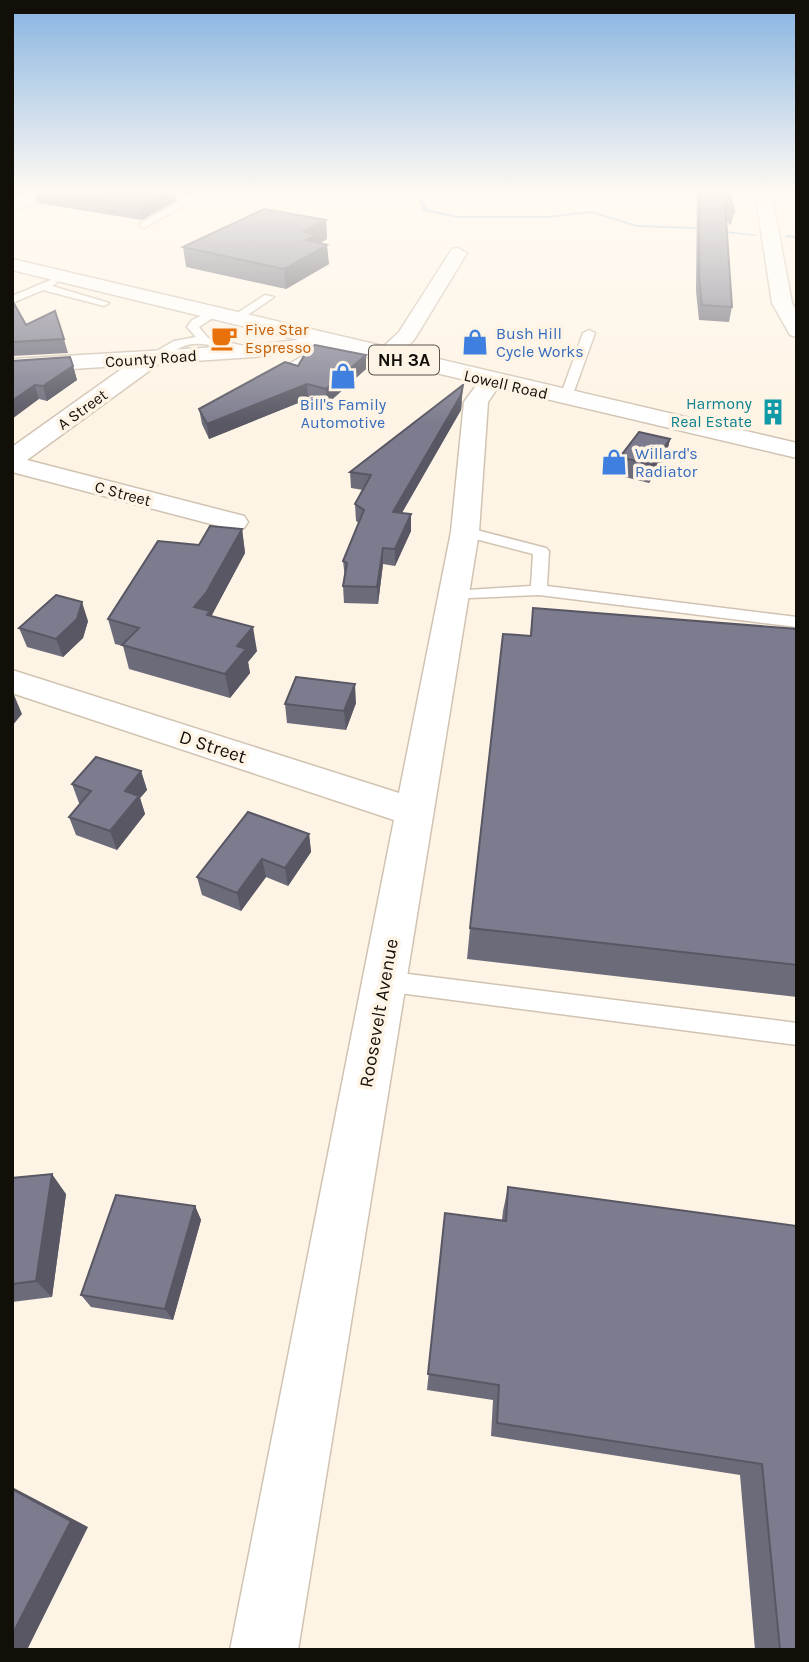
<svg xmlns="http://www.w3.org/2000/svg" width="809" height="1662" font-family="Karla,sans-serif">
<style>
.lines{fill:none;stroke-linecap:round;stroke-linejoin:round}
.stream{fill:#93b2d6;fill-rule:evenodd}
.service-casing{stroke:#d0c3b2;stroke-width:3}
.minor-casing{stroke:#d0c3b2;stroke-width:3}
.tertiary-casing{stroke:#d0c3b2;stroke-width:3}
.primary-casing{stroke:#d0c3b2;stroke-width:3}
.service{fill:#fff;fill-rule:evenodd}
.minor{fill:#fff;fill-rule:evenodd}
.tertiary{fill:#fff;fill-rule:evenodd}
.primary{fill:#fff;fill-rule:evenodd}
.wall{fill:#6c6b7a}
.shaded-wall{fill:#585763}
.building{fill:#7d7c8e;stroke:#585763;stroke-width:2}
.labels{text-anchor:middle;stroke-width:7;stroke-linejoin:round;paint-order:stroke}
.far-food-label{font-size:16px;fill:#c56008;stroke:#fef4e5;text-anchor:start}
.far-shop-label{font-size:16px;fill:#366cbe;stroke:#fef4e5;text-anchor:start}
.far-street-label{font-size:16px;fill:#120e08;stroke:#fef4e5}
.far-culture-label{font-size:16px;fill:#0d838f;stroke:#fef4e5;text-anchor:end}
.shield{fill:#fef4e5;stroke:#59534a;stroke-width:2}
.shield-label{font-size:18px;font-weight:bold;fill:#120e08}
.street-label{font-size:19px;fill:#120e08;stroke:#fef4e5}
</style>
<rect width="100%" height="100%" fill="#fef4e5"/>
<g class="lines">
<!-- stream -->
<path class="stream" d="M435 191H440L423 200 427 209 458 216H549L591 211 637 225 695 227 757 235 755 236 695 229 637 227 591 213 549 218H458L423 211 419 200Z
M786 235 797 236V238L784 237Z"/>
<!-- service casing -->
<g class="service-casing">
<path id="service" d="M140 191H160L196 199 144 228 139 225 141 223 183 200Z
M53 279 58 282 52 286 109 303 104 306 43 290 12 303V296Z
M265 295 274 297 239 321H231V317Z
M212 311 216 312V316L199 327 208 338 258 349V353C237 356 215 342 193 344 177 345 162 362 148 360V356L174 341 196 337 187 327 192 320Z
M589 330 595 333 572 397 566 401 562 400 560 397 583 333Z
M325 343 331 346 329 348 273 382 263 379Z
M465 527 546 548 549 551 547 586 797 617V627L539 595 447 599 445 596 453 591 531 586 533 554 460 535 457 532 460 529Z
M384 971 797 1023V1045L384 991 376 988 372 981 376 974Z"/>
</g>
<!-- minor casing -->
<g class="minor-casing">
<path id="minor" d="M35 191H56L12 212V201Z
M755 191H771L792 303 797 312V337L790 335 772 303Z
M458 248 467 253 414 340 393 360H377L374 355 399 332 452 249Z
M152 352 160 353 163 358 160 363 27 460 244 516 248 522 244 528 234 530 12 472V447L144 353Z
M492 373 500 375 503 380 488 402 479 532 298 1650H230L394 820 12 693V670L399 793 451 532 464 402 484 375Z"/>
</g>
<!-- tertiary casing -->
<g class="tertiary-casing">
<path id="tertiary" d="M332 336 339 338 342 342 339 346 254 357 12 373V359L254 345Z"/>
</g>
<!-- primary casing -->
<g class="primary-casing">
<path id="primary" d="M12 259 797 443V458L385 361 12 270Z"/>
</g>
<!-- service -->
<use href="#service" class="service"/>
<!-- minor -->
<use href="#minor" class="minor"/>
<!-- tertiary -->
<use href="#tertiary" class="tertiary"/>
<!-- primary -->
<use href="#primary" class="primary"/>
</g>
<!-- wall -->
<path class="wall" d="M34 191H205L195 196 174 191 176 201 142 220 37 203Z
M694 191H729L734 212 731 225 726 221 732 307 729 322 699 320 696 291 697 194Z
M326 220 327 239 320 243 329 264 286 289 186 267 183 247Z
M12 300 26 325 64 339 68 353 12 356Z
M12 361 73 366 77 380 47 401 39 399Z
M298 366 366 369 327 404 308 399 209 439 202 424 199 409Z
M462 401 461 410 402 513 411 531 395 566 383 564 378 604 344 603 343 586 345 578 343 561 359 523 356 521 355 504 363 490 351 488 350 472Z
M670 439 666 456 649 483 617 475 620 457Z
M242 529 245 553 211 616 257 651 248 662 250 673 230 698 129 669 123 646 115 644 108 619 199 545Z
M533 608 797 629V997L467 959 470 928 530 636Z
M88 621 83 638 63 657 27 647 19 628Z
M356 703 346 730 287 723 285 704Z
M141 771 147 790 140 798 145 814 117 850 76 835 69 817 80 804 79 803 72 784Z
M309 834 311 852 288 886 266 877 241 911 202 895 197 877Z
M12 1178 66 1194 52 1297 12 1302Z
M508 1187 797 1226V1650H755L740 1475 491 1436 493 1400 427 1390 445 1213 502 1220 503 1211Z
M195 1206 201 1220 173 1320 91 1307 81 1295Z"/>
<!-- shaded-wall -->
<path class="shaded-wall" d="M12 191H28L12 198Z
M169 191H174L176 201 142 220 139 207Z
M194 191H205L195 196Z
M326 220 327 239 317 245H327L329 264 286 289 284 269 303 232Z
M366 355V369L327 404 326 389Z
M73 366 77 380 47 401 43 386Z
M307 384 308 399 209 439 207 424Z
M35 385 39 399 12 419V401Z
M463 385 461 410 393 528V512Z
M670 439 666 456 649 483 652 465Z
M411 514V531L395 566V549Z
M242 529 245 553 211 617 194 607Z
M383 548V564L378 604 377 587Z
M82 602 88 621 83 638 63 657 56 639Z
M253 627 257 651 248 662 250 673 230 698 225 674 237 646Z
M355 684 356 703 346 730 344 711Z
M14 695 22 714 12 726V698Z
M141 771 147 790 140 798 145 814 117 850 110 831 125 791Z
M309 834 311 852 288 886 285 868Z
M262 859 266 877 241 911 237 893Z
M52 1174 66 1194 52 1297 36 1281Z
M195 1206 201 1220 173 1320 165 1309Z
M12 1487 88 1527 27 1650H12Z"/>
<!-- building -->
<path class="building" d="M38 191H169L139 207Z
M700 191H729L734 212 725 204 732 307 702 305 699 277Z
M264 209 326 220 303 232 316 235 306 240 327 245 284 269 183 247Z
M12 300 26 325 55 311 64 339 12 342Z
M315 345 366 355 326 389 307 384 207 424 199 409 285 362 298 366 308 349Z
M70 357 73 366 43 386 35 385 12 401V361Z
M463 385 461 395 393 512 411 514 395 549 383 548 377 587 343 586 347 563 343 561 364 510 355 504 371 475 350 472Z
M639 432 670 439 652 465 620 457Z
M210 526 242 529 206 593 194 607 210 611 207 615 253 627 237 646 246 649 225 674 122 645 139 628 108 619 158 541 199 545Z
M56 595 82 602 77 619 56 639 19 628Z
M533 608 797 629V965L470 928 503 634 531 636Z
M296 677 355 684 344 711 285 704Z
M96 757 141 771 125 791 139 796 110 831 69 817 91 791 72 784Z
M248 812 309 834 285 868 262 859 237 893 197 877Z
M52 1174 36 1281 12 1284V1178Z
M508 1187 797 1226V1650H780L762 1464 497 1423 499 1385 428 1374 445 1213 506 1221Z
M116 1195 195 1206 165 1309 81 1295Z
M12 1489 71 1521 12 1635Z"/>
<!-- sky -->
<linearGradient id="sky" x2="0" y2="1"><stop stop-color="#86b3e1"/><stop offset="0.45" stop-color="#fffaf3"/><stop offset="1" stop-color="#fffaf3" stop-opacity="0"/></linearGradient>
<rect width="809" height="424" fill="url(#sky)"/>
<!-- icons -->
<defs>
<g id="cafe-bare" transform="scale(2.1)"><path d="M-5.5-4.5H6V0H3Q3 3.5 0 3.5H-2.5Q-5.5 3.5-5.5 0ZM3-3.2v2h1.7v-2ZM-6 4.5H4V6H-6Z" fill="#e8710a" stroke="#fef4e5" stroke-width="2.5" paint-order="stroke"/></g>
<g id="shop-bare" transform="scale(2.1)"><path d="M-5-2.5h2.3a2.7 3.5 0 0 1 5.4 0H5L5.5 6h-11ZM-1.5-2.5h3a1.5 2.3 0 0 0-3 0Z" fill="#3f7fe0" stroke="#fef4e5" stroke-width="2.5" paint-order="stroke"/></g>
<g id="building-bare" transform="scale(2.1)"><path d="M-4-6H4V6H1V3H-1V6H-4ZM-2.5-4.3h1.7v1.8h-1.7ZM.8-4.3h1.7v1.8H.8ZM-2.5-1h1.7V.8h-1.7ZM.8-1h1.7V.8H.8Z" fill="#0f9aa8" stroke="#fef4e5" stroke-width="2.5" paint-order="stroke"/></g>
</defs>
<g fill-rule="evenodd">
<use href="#cafe-bare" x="224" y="338"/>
<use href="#shop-bare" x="475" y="342"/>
<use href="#shop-bare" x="343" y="376"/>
<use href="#building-bare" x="773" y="412"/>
<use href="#shop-bare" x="614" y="462"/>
</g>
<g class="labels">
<!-- far-food labels -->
<g class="far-food-label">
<text x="245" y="335">Five Star<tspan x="245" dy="18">Espresso</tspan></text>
</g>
<!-- far-shop labels -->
<g class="far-shop-label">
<text x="496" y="339">Bush Hill<tspan x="496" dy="18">Cycle Works</tspan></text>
<text x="343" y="410" text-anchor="middle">Bill's Family<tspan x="343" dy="18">Automotive</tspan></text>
<text x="635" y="459">Willard's<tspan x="635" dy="18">Radiator</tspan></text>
</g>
<!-- far-street labels -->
<g class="far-street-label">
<text transform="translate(151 358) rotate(-4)" y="6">County Road</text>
<text transform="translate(506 384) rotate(13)" y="6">Lowell Road</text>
<text transform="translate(82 409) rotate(-36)" y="6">A Street</text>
<text transform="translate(123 493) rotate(15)" y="6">C Street</text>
</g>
<!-- far-culture labels -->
<g class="far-culture-label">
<text x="752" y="409">Harmony<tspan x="752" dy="18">Real Estate</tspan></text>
</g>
<!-- shield labels -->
<rect class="shield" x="369" y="345.5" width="70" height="29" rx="5"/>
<g class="shield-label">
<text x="404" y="366">NH 3A</text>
</g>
<!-- street labels -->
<g class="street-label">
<text transform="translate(213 746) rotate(18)" y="7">D Street</text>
<text transform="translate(378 1013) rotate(-80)" y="7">Roosevelt Avenue</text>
</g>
</g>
<!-- border -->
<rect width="809" height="1662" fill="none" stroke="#120e08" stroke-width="28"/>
</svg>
